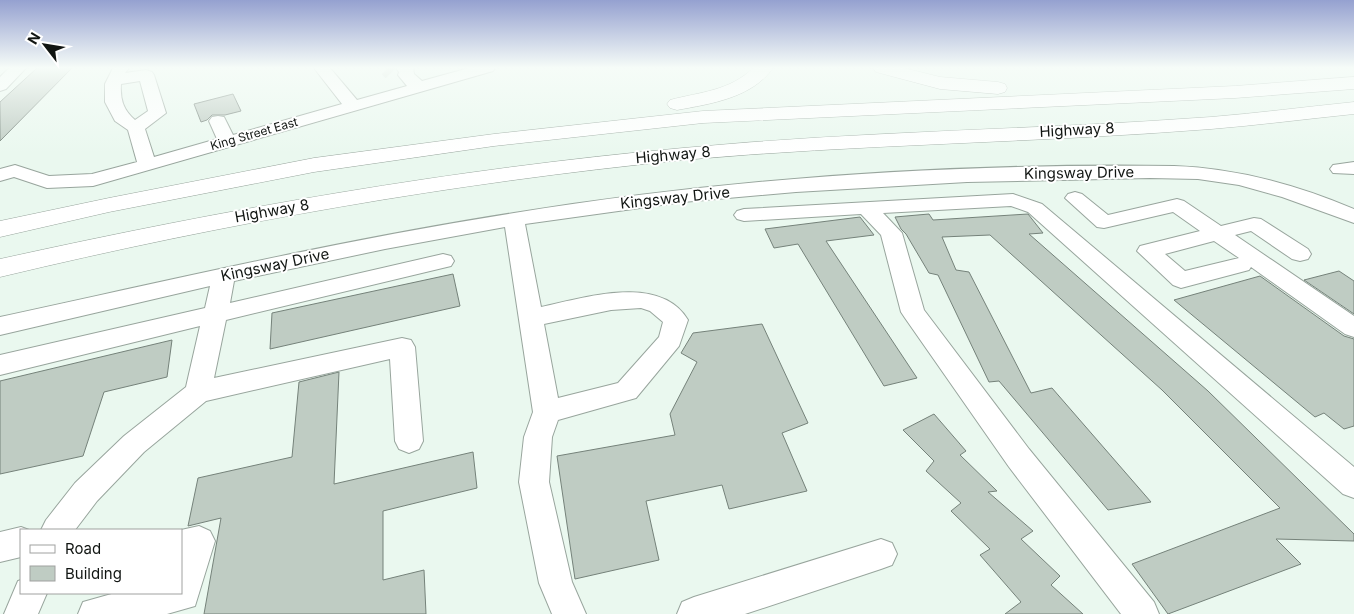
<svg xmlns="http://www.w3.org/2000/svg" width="1354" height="614" font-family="Inter,sans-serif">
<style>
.building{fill:#bfccc3;stroke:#75827a}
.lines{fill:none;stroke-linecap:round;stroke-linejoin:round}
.minor-tunnel{stroke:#c9d6ce;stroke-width:18;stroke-dasharray:18 9;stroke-linecap:butt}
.minor-casing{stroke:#98a59d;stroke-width:2}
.highway-casing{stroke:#98a59d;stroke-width:1}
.minor{fill:#fff;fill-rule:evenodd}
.highway{fill:#fff;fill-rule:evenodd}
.labels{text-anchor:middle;stroke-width:4;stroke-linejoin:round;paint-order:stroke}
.far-street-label{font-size:12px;fill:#111512;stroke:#fff}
.street-label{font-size:15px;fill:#111512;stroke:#fff}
</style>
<rect width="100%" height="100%" fill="#eaf8ef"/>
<!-- building -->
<path class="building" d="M37 68H72L0 141V102Z
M233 94 241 111 225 115H212L207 120 201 122 194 104Z
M929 214 933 220 1028 214 1043 233 1029 234 1208 391 1354 534V541L1276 539 1301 564 1168 614 1132 564 1280 508 1162 390 990 235 942 237 956 270 969 272 1031 393 1052 388 1151 502 1108 510 999 381 989 382 938 275 929 273 906 234 901 229 895 217Z
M860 217 874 235 826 241 917 378 884 386 798 244 774 248 765 229Z
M1339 271 1354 281V314L1304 280Z
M453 274 460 306 270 349 272 313Z
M1260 276 1344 336 1354 339V426L1344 429 1324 413 1315 417 1174 300Z
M762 324 808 423 782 433 807 491 729 509 722 485 646 501 659 560 575 579 557 456 675 435 670 414 697 362 681 353 693 333Z
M172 340 167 377 104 392 83 456 0 474V381Z
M339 372 334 484 473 452 477 488 383 511V580L424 570 426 614H204L221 518 188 526 198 478 292 457 299 382Z
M934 414 966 451 960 455 997 491 988 492 1033 531 1021 539 1060 576 1051 585 1083 614H1005L1021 602 980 555 990 549 951 511 961 503 926 471 934 461 903 430Z"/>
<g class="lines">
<!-- minor-tunnel -->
<path class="minor-tunnel" d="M388 68 392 72"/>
<!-- minor casing -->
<g class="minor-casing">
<path id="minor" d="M9 68H26L6 89 0 91V77Z
M113 68H129L125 73 146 70 152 72 154 75 166 113 145 129 154 157 217 139 209 121 212 117 218 116 224 117 233 135 342 104 314 68H330L357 100 407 86 398 75 399 72 396 68H413L414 74 422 81 469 68H495L493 71 93 186 47 188 14 177 0 181V169L15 165 49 176 92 174 137 162 128 130 115 121 105 102V84ZM140 81 148 111 135 120C123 110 120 99 121 84Z
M1354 162V174L1333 173 1330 169 1333 165Z
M1174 166C1236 168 1297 185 1354 209V223L1282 197 1239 185 1198 179 1150 178 967 182 796 192 683 202 525 224 541 307C584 298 660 273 688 320L679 346 636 398 558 420 552 437 549 482 572 582 586 614H552L539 583 519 482 524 437 533 412 505 227 385 249 234 281 230 303 443 254 451 256 454 261 451 266 226 320 214 378 402 338 411 340 415 347 423 441 419 449 409 453 399 449 395 441 390 359 206 401 144 452 97 501 75 530H41L46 520 75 483 124 436 186 387 200 326 0 375V355L205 308 210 286 0 335V317C171 280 341 240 514 213 731 178 954 163 1174 166ZM641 308 650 311 663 322 659 337 618 383 558 398 544 324 611 310Z
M1075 192 1082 194 1108 215 1177 199 1184 201 1221 226 1254 218 1261 219 1308 249 1311 254 1308 259 1300 261 1292 259 1251 231 1235 235 1354 316V337L1345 334 1251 267 1249 270 1181 288 1173 285 1137 251 1140 246 1200 231 1173 212 1104 228 1097 227 1065 198 1068 194ZM1214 241 1239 258 1185 271 1165 254Z
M1013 194 1042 204 1354 467V498L1343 494 1028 212 1011 206 883 213 902 233 924 310 1029 449 1154 602 1159 614H1121L1009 467 905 318 901 312 881 235 861 214 744 221 737 219 734 215 737 211 744 209Z
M199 526 210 531 215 541 195 606 167 614H78L83 602 115 593H181V530Z
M21 527 29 530H21V557L0 562V532Z
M881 539 892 543 897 554 892 565 881 569 745 614H677L682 602 694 597Z
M21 580V593H47L38 614H4L18 581Z"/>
</g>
<!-- highway casing -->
<g class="highway-casing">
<path id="highway" d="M753 68H773C752 98 710 104 677 110L670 108 667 104 670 100C700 92 730 91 753 68Z
M873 68H904L940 77 998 82 1005 84 1007 88 1005 92 998 94 940 89 876 72Z
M1354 77V89L1235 98 703 123 494 146 314 172 109 212 0 237V221L109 198 314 158 494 134 703 111 1235 86Z
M1354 102V114C1306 119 1259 125 1211 129 1035 143 858 144 683 160 453 183 225 223 0 277V259C226 209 453 169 683 148 859 131 1035 130 1211 117 1259 113 1306 107 1354 102Z"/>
</g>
<!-- minor -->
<use href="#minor" class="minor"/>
<!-- highway -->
<use href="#highway" class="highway"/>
</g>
<!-- sky -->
<linearGradient id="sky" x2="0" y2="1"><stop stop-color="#95a1d0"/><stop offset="0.44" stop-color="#f6fcf8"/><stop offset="1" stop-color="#f6fcf8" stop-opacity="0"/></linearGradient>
<rect width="1354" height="154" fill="url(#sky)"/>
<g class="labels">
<!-- far-street labels -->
<g class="far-street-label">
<text transform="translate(254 134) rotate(-16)" y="4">King Street East</text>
</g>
<!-- street labels -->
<g class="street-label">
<text transform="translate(1077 130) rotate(-3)" y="5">Highway 8</text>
<text transform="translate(673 155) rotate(-5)" y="5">Highway 8</text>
<text transform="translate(1079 173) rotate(-1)" y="5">Kingsway Drive</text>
<text transform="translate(675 198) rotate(-6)" y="5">Kingsway Drive</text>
<text transform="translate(272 211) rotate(-10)" y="5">Highway 8</text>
<text transform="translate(275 265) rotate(-12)" y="5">Kingsway Drive</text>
</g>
</g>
<!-- legend -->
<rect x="20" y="529" width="162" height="65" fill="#ffffff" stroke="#a0a1a0"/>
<rect x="30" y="545" width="25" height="8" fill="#ffffff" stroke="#a0a1a0"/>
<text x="65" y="554" font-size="15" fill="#111512">Road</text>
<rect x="30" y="566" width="25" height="15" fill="#bfccc3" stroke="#a0a1a0"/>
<text x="65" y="579" font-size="15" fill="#111512">Building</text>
<!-- north arrow -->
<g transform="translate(45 45) rotate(301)" stroke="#ffffff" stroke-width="4" paint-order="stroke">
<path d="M0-4L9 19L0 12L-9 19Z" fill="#111512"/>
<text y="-8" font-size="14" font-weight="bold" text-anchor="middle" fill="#111512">N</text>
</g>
</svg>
